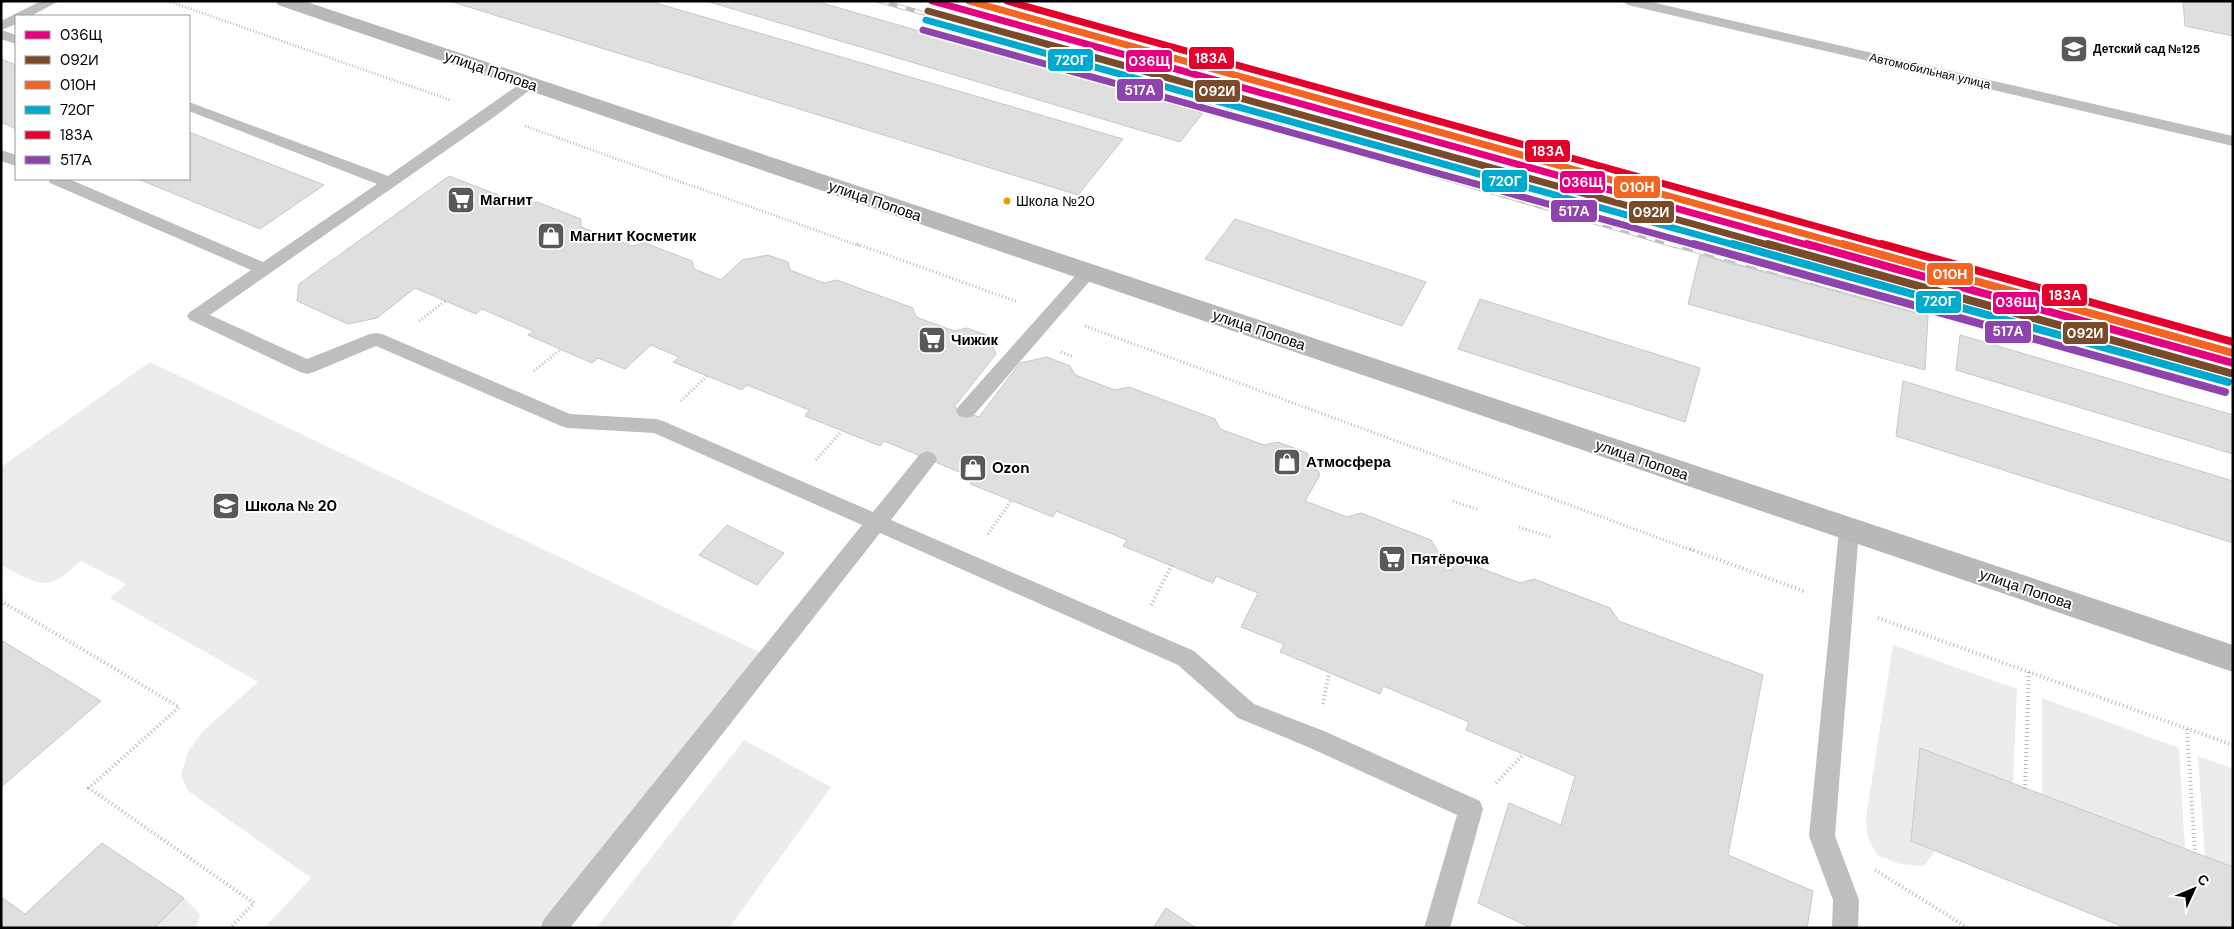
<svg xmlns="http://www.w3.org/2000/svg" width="2234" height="929" font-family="'DM Sans',sans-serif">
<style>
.green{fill:#ececec}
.building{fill:#dfdfdf;stroke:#c7c7c7}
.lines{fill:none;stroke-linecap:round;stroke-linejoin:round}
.path-far2{stroke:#b9b9b9;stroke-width:2.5;stroke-dasharray:1 2;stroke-linecap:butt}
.path-far1{stroke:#b9b9b9;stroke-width:3;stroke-dasharray:1 2.5;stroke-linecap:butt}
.path{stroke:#b9b9b9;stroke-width:4;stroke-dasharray:1 3;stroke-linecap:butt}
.lane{fill:#bebebe;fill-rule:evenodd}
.secondary{fill:#b8b8b8;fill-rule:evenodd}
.rail-far1-casing{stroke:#bebebe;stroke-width:4.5}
.rail-casing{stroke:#bebebe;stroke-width:5.5}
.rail-far1{stroke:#fff;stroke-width:3;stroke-dasharray:9;stroke-linecap:butt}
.rail{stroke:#fff;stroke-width:4;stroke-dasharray:11;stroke-linecap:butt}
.rail-1-far1-casing{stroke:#fff;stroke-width:10}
.rail-1-casing{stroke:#fff;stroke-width:12}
.rail-2-far1-casing{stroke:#fff;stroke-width:10}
.rail-2-casing{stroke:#fff;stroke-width:12}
.rail-3-far1-casing{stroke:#fff;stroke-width:10}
.rail-3-casing{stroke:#fff;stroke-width:12}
.rail-4-far1-casing{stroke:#fff;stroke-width:10}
.rail-4-casing{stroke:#fff;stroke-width:12}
.rail-5-far1-casing{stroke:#fff;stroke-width:10}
.rail-5-casing{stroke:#fff;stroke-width:12}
.rail-6-far1-casing{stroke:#fff;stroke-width:10}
.rail-6-casing{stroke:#fff;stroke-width:12}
.rail-1-far1{stroke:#e5007d;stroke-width:7}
.rail-1{stroke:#e5007d;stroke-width:8}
.rail-2-far1{stroke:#7a4b2a;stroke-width:7}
.rail-2{stroke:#7a4b2a;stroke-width:8}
.rail-3-far1{stroke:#f26522;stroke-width:7}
.rail-3{stroke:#f26522;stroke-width:8}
.rail-4-far1{stroke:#00a9ce;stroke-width:7}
.rail-4{stroke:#00a9ce;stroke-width:8}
.rail-5-far1{stroke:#e4002b;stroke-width:7}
.rail-5{stroke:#e4002b;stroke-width:8}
.rail-6-far1{stroke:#8e44ad;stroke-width:7}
.rail-6{stroke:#8e44ad;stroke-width:8}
.bus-dot{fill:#eb9e00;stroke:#fff;stroke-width:2}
.labels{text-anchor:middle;stroke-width:4;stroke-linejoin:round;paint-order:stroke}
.far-poi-label{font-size:12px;font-weight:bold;fill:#000;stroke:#fff;text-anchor:start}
.far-street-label{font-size:12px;fill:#000;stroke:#fff}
.bus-label{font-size:14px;fill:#000;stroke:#fff;text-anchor:start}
.street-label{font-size:15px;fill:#000;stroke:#fff}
.poi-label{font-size:15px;font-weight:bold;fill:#000;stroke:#fff;text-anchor:start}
.line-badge{stroke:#fff;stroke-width:2}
.badge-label{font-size:14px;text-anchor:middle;font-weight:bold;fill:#fff}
</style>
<rect width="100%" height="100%" fill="#fff"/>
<!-- green -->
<path class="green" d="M150 362 763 654 537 928H264L311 878 188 791 181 775 188 752 203 731 258 682 110 598 126 584 81 561C73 567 65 576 56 580 38 589 17 573 1 565V467Z
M1893 645 2017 689 2013 783 1920 748 1911 841 1935 851 1924 866 1900 864 1877 855 1868 838 1866 818Z
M2042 698 2179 748 2185 849 2042 794Z
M744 740 831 787 729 928H596Z
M2198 756 2233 769V867L2205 857Z
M184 898 200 914 196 928H154Z"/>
<!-- building -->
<path class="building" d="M449 1H649L1123 139 1078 195Z
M706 1H815L1203 113 1180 142Z
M2183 1H2233V36L2185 26Z
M1 59 16 65V129L1 122Z
M189 132 222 145 324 185 260 229 138 179H189Z
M449 176 524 205 537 202 581 219V227L632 246 645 243 692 261 694 269 721 280 742 260 768 255 788 262 790 270 824 283 837 280 913 308 916 317 954 331 967 328 989 336 996 354 954 407 979 417 1020 363 1047 357 1070 366 1075 375 1115 390 1129 387 1215 419 1220 429 1264 445 1278 442 1307 453 1320 475 1305 501 1347 517 1361 513 1431 540 1438 552 1520 583 1534 579 1610 608 1619 621 1763 675 1728 855 1813 891 1807 928H1531L1478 903 1509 803 1561 825 1575 776 1466 730 1469 722 1383 686 1380 694 1280 652 1284 644 1241 627 1258 593 1216 576 1213 583 1123 546 1127 540 1056 511 1053 517 970 484 974 478 884 441 880 446 805 416 809 410 747 385 742 390 673 362 679 357 651 345 625 369 598 358 592 363 528 335 533 331 482 309 476 314 415 288 377 318 348 324 297 301 299 284Z
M1235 219 1426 282 1402 326 1205 259Z
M1700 255 1928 316 1925 370 1688 304Z
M1480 299 1700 368 1685 422 1458 349Z
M1960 335 2233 415V454L1956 370Z
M1903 381 2233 481V543L1896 436Z
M727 525 784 553 757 585 699 555Z
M1 640 101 701 1 787Z
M1920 748 2233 867V928H2126L1911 841Z
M102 843 184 898 154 928H1V897L25 914Z
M1166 908 1196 928H1153Z"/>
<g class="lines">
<!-- path-far2 -->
<path class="path-far2" d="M168 1 450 100
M525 126 860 246"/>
<!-- path-far1 -->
<path class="path-far1" d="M857 244 1018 302
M419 321 445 301
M1085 326 1694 551
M1061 352 1072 356
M534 371 561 349
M681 401 708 375
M816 460 841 432
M1453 501 1479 510
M1519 527 1550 537
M988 534 1011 501"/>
<!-- path -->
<path class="path" d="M1690 549 1806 592
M1 601 179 707 89 788 254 903 230 928
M1151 605 1172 565
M1878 618 2233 745
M1323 704 1329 673
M2187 729 2195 853
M1496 783 1522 756
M2025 789 2029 672
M1875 870 1968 928"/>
<!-- lane -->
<path class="lane" d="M41 1H59L31 16H16V24L2 30 16 35V44L1 39V21Z
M1621 1H1647L2233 136V146L1628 5Z
M529 80 534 81 536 84 534 87 494 117 210 315 307 359 370 334 376 333 382 334 570 414 656 419 663 421 873 512 920 454 927 451 934 454 937 459 934 464 891 520 1194 651 1254 704 1324 731 1480 801 1483 809 1450 928H1424L1457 815 1308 747 1238 718 1178 665 880 533 570 928H540L544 919 862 525 654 433 568 428 561 426 376 346 314 372 307 374 300 372 190 320 187 316 190 312 251 270 50 183 48 179H69L263 262 377 184 189 111V102L388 176 524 81Z
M1 150 16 155V166L1 161Z
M1088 266 1094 268 1097 272 1094 276 973 416 966 418 959 416 956 411 959 406 1082 268Z
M1849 522 1856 524 1859 530 1835 836 1859 900 1858 928H1832L1833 900 1809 836 1839 530 1842 524Z"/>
<!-- secondary -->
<path class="secondary" d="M276 1H304L2233 645V672L278 5Z"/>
<!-- rail-far1 casing -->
<g class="rail-far1-casing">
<path id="rail-far1" d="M880 1 1756 246
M1148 83 1416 170 1676 246"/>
</g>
<!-- rail casing -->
<g class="rail-casing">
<path id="rail" d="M1672 244 1959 321 2233 388
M1751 244 2233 379"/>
</g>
<!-- rail-far1 -->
<use href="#rail-far1" class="rail-far1"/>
<!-- rail -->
<use href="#rail" class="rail"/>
<!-- rail-1-far1 casing -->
<g class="rail-1-far1-casing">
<path id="rail-1-far1" d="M932 1 1811 246"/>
</g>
<!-- rail-1 casing -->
<g class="rail-1-casing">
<path id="rail-1" d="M1807 244 2233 363"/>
</g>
<!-- rail-2-far1 casing -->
<g class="rail-2-far1-casing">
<path id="rail-2-far1" d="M928 11 1772 246"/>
</g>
<!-- rail-2 casing -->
<g class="rail-2-casing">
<path id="rail-2" d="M1768 244 2230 373"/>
</g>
<!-- rail-3-far1 casing -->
<g class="rail-3-far1-casing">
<path id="rail-3-far1" d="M969 1 1848 246"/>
</g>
<!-- rail-3 casing -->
<g class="rail-3-casing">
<path id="rail-3" d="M1843 244 2233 353"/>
</g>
<!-- rail-4-far1 casing -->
<g class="rail-4-far1-casing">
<path id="rail-4-far1" d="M926 20 1738 246"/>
</g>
<!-- rail-4 casing -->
<g class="rail-4-casing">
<path id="rail-4" d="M1733 244 2228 382"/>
</g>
<!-- rail-5-far1 casing -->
<g class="rail-5-far1-casing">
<path id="rail-5-far1" d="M1007 1 1887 246"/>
</g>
<!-- rail-5 casing -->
<g class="rail-5-casing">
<path id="rail-5" d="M1882 244 2233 342"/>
</g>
<!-- rail-6-far1 casing -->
<g class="rail-6-far1-casing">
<path id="rail-6-far1" d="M923 30 1699 246"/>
</g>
<!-- rail-6 casing -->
<g class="rail-6-casing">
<path id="rail-6" d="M1694 244 2225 392"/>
</g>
<!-- rail-1-far1 -->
<use href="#rail-1-far1" class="rail-1-far1"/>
<!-- rail-1 -->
<use href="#rail-1" class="rail-1"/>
<!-- rail-2-far1 -->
<use href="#rail-2-far1" class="rail-2-far1"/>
<!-- rail-2 -->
<use href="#rail-2" class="rail-2"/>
<!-- rail-3-far1 -->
<use href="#rail-3-far1" class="rail-3-far1"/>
<!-- rail-3 -->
<use href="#rail-3" class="rail-3"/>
<!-- rail-4-far1 -->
<use href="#rail-4-far1" class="rail-4-far1"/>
<!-- rail-4 -->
<use href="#rail-4" class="rail-4"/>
<!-- rail-5-far1 -->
<use href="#rail-5-far1" class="rail-5-far1"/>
<!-- rail-5 -->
<use href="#rail-5" class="rail-5"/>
<!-- rail-6-far1 -->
<use href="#rail-6-far1" class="rail-6-far1"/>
<!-- rail-6 -->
<use href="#rail-6" class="rail-6"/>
</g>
<!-- icons -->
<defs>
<g id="school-square" transform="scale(1.4375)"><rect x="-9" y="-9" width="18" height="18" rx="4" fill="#595959" stroke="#fff"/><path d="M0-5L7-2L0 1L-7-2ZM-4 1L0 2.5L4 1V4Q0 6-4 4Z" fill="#fff"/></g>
<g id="supermarket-square" transform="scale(1.4375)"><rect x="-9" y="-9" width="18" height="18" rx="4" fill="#595959" stroke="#fff"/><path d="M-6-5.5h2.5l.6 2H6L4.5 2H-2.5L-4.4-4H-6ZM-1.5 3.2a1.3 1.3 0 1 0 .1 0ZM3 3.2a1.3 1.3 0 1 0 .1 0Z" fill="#fff"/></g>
<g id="shop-square" transform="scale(1.4375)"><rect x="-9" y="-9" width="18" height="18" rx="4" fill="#595959" stroke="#fff"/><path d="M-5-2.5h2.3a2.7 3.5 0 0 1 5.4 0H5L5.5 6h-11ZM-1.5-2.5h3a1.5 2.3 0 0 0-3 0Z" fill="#fff"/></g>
</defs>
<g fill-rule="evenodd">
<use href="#school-square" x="2074" y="49"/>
<use href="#supermarket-square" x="461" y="200"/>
<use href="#shop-square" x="551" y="236"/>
<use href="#supermarket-square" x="932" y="340"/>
<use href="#shop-square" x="1287" y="462"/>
<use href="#shop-square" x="973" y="468"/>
<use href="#school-square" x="226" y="506"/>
<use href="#supermarket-square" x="1392" y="559"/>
</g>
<!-- markers -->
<circle class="bus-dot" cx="1007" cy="201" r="4.5"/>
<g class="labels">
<!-- far-poi labels -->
<g class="far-poi-label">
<text x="2093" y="53">Детский сад №125</text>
</g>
<!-- far-street labels -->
<g class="far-street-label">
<text transform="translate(1930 71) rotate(13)" y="4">Автомобильная улица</text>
</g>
<!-- bus labels -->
<g class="bus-label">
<text x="1016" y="206">Школа №20</text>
</g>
<!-- street labels -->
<g class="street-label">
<text transform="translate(491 71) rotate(19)" y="5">улица Попова</text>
<text transform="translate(875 201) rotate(19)" y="5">улица Попова</text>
<text transform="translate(1259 330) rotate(19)" y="5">улица Попова</text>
<text transform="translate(1642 460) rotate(19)" y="5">улица Попова</text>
<text transform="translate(2026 589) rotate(19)" y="5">улица Попова</text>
</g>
<!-- poi labels -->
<g class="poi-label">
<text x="480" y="205">Магнит</text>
<text x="570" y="241">Магнит Косметик</text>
<text x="951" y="345">Чижик</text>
<text x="1306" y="467">Атмосфера</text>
<text x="992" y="473">Ozon</text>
<text x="245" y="511">Школа № 20</text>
<text x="1411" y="564">Пятёрочка</text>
</g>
</g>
<g class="line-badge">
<rect x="1188" y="46" width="47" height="24" rx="5" fill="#e4002b"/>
<rect x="1047" y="48" width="47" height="24" rx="5" fill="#00a9ce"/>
<rect x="1125" y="49" width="48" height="24" rx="5" fill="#e5007d"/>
<rect x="1116" y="78" width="48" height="24" rx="5" fill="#8e44ad"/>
<rect x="1194" y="79" width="47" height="24" rx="5" fill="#7a4b2a"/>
<rect x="1524" y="139" width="47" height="24" rx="5" fill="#e4002b"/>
<rect x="1481" y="169" width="47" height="24" rx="5" fill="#00a9ce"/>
<rect x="1559" y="170" width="47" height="24" rx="5" fill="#e5007d"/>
<rect x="1613" y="175" width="48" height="24" rx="5" fill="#f26522"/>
<rect x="1550" y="199" width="48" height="24" rx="5" fill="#8e44ad"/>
<rect x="1628" y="200" width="47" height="24" rx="5" fill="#7a4b2a"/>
<rect x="1926" y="262" width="48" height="24" rx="5" fill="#f26522"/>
<rect x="2041" y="283" width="47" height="24" rx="5" fill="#e4002b"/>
<rect x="1915" y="290" width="47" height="24" rx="5" fill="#00a9ce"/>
<rect x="1992" y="291" width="48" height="24" rx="5" fill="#e5007d"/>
<rect x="1984" y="320" width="48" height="24" rx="5" fill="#8e44ad"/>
<rect x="2062" y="321" width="47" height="24" rx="5" fill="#7a4b2a"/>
</g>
<g class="badge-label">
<text x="1211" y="63">183А</text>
<text x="1071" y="65">720Г</text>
<text x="1149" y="66">036Щ</text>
<text x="1140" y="95">517А</text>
<text x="1217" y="96">092И</text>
<text x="1548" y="156">183А</text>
<text x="1505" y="186">720Г</text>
<text x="1582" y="187">036Щ</text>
<text x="1637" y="192">010Н</text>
<text x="1574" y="216">517А</text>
<text x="1651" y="217">092И</text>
<text x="1950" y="279">010Н</text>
<text x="2065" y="300">183А</text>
<text x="1939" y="306">720Г</text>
<text x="2016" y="307">036Щ</text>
<text x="2008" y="336">517А</text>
<text x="2085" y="338">092И</text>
</g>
<!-- border -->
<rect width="2234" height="929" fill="none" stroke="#000000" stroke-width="5"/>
<!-- legend -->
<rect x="15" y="15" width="175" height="165" fill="#ffffff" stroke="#999999"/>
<rect x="25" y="31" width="25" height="8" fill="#e5007d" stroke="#999999"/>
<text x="60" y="40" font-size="15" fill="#000000">036Щ</text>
<rect x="25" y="56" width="25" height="8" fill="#7a4b2a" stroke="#999999"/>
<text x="60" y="65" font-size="15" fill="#000000">092И</text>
<rect x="25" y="81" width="25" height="8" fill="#f26522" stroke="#999999"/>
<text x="60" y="90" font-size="15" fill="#000000">010Н</text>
<rect x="25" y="106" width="25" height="8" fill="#00a9ce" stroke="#999999"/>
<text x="60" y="115" font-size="15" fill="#000000">720Г</text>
<rect x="25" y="131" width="25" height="8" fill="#e4002b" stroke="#999999"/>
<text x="60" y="140" font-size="15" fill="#000000">183А</text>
<rect x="25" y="156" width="25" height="8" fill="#8e44ad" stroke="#999999"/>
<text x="60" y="165" font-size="15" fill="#000000">517А</text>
<!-- north arrow -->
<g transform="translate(2194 889) rotate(46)" stroke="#ffffff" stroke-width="4" paint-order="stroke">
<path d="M0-4L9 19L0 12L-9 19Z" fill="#000000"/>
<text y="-8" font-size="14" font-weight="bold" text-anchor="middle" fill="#000000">С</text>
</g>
</svg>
